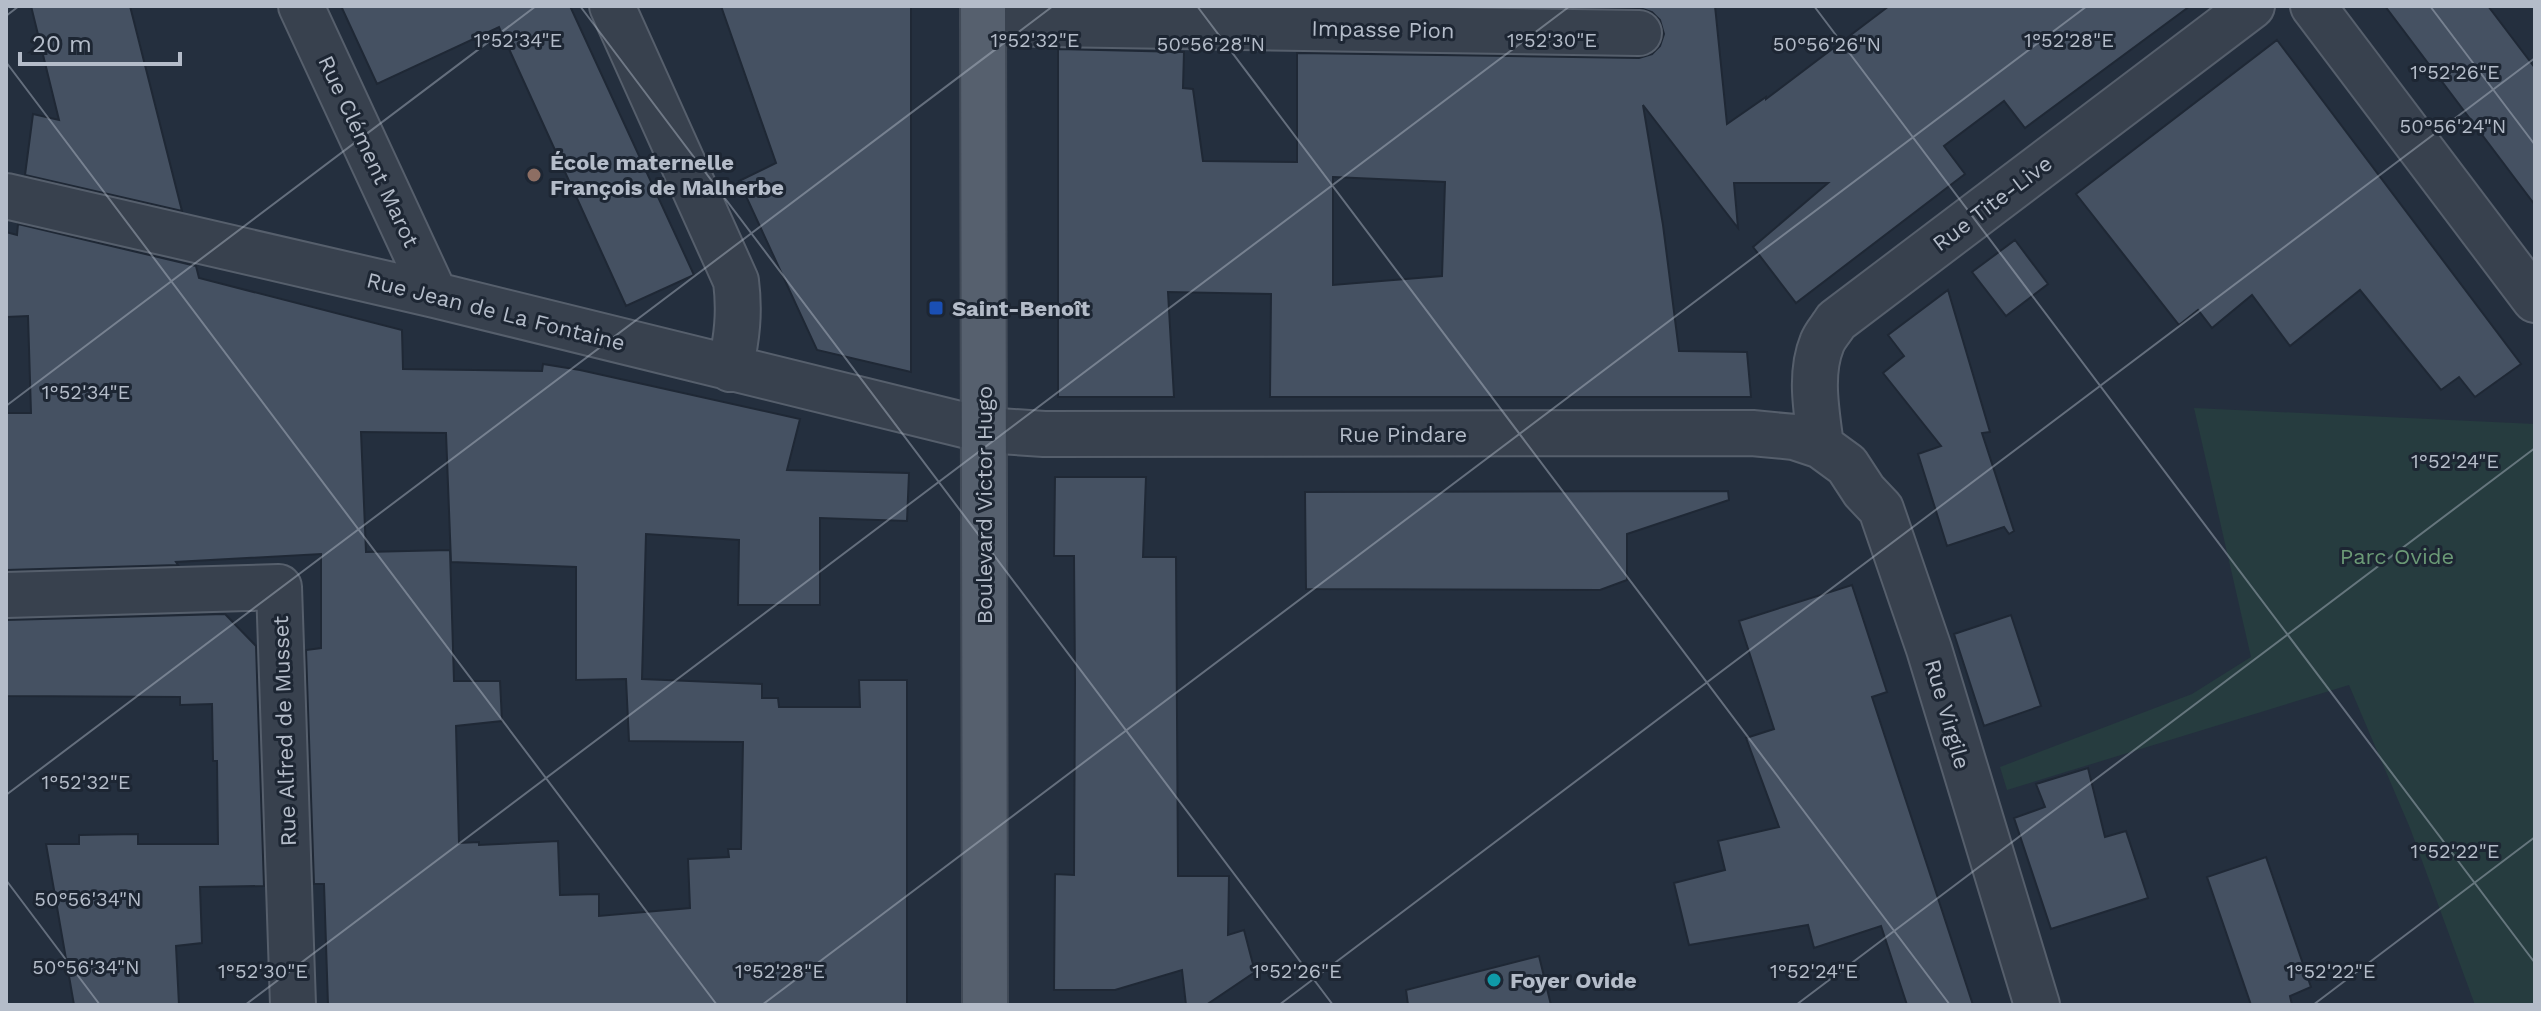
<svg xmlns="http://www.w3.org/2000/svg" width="2541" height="1011" font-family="'Work Sans',sans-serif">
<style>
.green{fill:#263c3f}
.building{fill:#455162;stroke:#1f2835;stroke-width:2;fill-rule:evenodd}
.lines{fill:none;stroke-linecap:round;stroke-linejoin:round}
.street-casing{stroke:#565f6c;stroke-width:48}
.primary-casing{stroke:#414a57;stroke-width:48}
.street{stroke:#38414e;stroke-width:44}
.primary{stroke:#56606e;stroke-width:44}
.ticks{fill:none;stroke:#b4bcc9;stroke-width:2;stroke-opacity:0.45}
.education-dot{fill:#8d6e63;stroke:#1d2633;stroke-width:3}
.transit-dot{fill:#1a4fb4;stroke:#1d2633;stroke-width:3}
.culture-dot{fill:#0f9aa8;stroke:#1d2633;stroke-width:3}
.labels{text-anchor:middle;stroke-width:6;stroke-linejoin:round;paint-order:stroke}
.street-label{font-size:22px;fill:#b4bcc9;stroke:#1d2633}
.poi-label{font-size:22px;font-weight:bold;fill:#b4bcc9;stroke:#1d2633;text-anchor:start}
.park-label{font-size:22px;fill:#6b9a76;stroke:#1d2633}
.ticks-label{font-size:20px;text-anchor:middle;fill:#b4bcc9;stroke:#1d2633;stroke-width:6;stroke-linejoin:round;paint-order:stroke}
</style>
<rect width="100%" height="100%" fill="#242f3e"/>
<!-- green -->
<path class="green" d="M2194 408 2535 424V1005H2475L2410 828 2349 685 2007 790 2000 767 2192 694 2251 657Z"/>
<!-- building -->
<path class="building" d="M31 6H130L182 211 25 175 33 114 59 120Z
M341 6H570L694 275 626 306 499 27 377 84Z
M721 6H911V372L817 350 739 181 776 163Z
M1508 6H1715L1727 124 1766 97V99L1889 6H2190L2025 128 2004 101 1944 146 1965 174 1796 303 1753 247 1828 183H1734L1738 228 1643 105 1663 225 1679 351 1747 352 1751 397H1270L1271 294 1168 292 1174 397H1058V49L1184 52 1183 88 1193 89 1203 161 1297 162V53L1639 58 1652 54 1660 46 1664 34 1660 20 1652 12 1640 8ZM1333 177 1445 182 1442 276 1333 285Z
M2385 6H2488L2535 68V205Z
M2277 40 2521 364 2475 397 2459 377 2441 390 2360 290 2290 346 2252 295 2212 328 2198 310 2179 325 2076 194Z
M18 224 196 266 199 278 402 330 403 369 542 371 543 364 580 370 800 419 787 470 909 473 907 521 820 518V605H738L739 540 646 534 642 679 762 684V698H778L779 707H860L859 680H907V1005H328L324 884H314L306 650 321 648V554L176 562 178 565 6 570V413H31L28 316 6 317V232L17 235ZM361 432 446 433 451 562 576 567V680L626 679 629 741 743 742 741 849H728L729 857 688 859 690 908 599 916V894L560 895 558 841 479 845V842L459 843 456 726 502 721 500 681H454L450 550 366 552Z
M2015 240 2048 284 2006 316 1972 272Z
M1948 290 1990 432 1982 433 2014 531 2009 534 2004 527 1947 546 1918 454 1941 446 1883 373 1904 356 1888 335Z
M1055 477H1146L1143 557H1176L1178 876H1229L1228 935 1244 930 1255 972 1206 1005H1186L1182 970 1115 990H1054L1055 874 1074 875 1075 682 1074 556H1054Z
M1728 491 1729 500 1627 534V580L1600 590 1306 589 1305 492Z
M1852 585 1887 692 1872 697 1973 1005H1907L1881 926 1814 948 1808 925 1689 945 1674 883 1725 870 1718 841 1779 827 1746 738 1774 729 1739 621Z
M225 614 256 646 264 886 200 887 202 943 176 946 179 1005H74L46 844H79V835L138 834V844H218L217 761H213L212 704 180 705V697L6 696V620Z
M2011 615 2041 706 1984 726 1954 634Z
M2088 768 2105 837 2126 831 2148 898 2051 929 2014 818 2045 807 2036 784Z
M2266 857 2311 987 2290 996 2292 1005H2251L2207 877Z
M1539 956 1551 1005H1408L1406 990Z"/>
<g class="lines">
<!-- street casing -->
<g class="street-casing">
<path id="street" d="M301 6 435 295
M612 6 736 281C740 312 737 338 730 369
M2313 6 2535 300
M983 23 1639 33
M6 196 435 295 984 430 1044 434 1752 433 1794 437 1821 446 1847 465 1864 491 1881 509 1929 649 2037 1005
M1821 446C1817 413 1809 375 1822 343 1825 335 1832 328 1836 321L2252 6
M6 595 279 587 293 1005"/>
</g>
<!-- primary casing -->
<g class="primary-casing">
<path id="primary" d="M983 6 985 1005"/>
</g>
<!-- street -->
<use href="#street" class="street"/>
<!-- primary -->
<use href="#primary" class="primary"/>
</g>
<!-- ticks -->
<path class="ticks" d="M580 6 1333 1005M1197 6 1950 1005M1814 6 2535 963M2430 6 2535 145M6 16 19 6M6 62 717 1005M6 406 536 6M6 795 1053 6M6 880 100 1005M245 1005 1570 6M762 1005 2087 6M1279 1005 2535 58M1796 1005 2535 448M2313 1005 2535 837"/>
<!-- markers -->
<circle class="education-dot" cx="534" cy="175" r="8"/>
<rect class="transit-dot" x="928" y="300" width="16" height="16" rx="4"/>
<circle class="culture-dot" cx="1494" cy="980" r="8"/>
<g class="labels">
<!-- street labels -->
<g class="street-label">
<text transform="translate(1383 29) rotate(1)" y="8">Impasse Pion</text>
<text transform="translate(369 151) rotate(65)" y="8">Rue Clément Marot</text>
<text transform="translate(1992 203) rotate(-37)" y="8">Rue Tite-Live</text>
<text transform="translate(496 311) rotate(14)" y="8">Rue Jean de La Fontaine</text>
<text x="1403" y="442">Rue Pindare</text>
<text transform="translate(984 505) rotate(-90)" y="8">Boulevard Victor Hugo</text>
<text transform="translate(1948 714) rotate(74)" y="8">Rue Virgile</text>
<text transform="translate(284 731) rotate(-92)" y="8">Rue Alfred de Musset</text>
</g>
<!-- poi labels -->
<g class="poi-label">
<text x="550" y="170">École maternelle<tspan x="550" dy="25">François de Malherbe</tspan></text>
<text x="952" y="316">Saint-Benoît</text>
<text x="1510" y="988">Foyer Ovide</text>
</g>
<!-- park labels -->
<g class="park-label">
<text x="2397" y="564">Parc Ovide</text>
</g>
</g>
<g class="ticks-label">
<text x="1035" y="47">1°52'32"E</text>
<text x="518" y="47">1°52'34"E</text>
<text x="1552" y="47">1°52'30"E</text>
<text x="2069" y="47">1°52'28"E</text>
<text x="1211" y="51">50°56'28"N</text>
<text x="1827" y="51">50°56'26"N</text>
<text x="2455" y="79">1°52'26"E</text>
<text x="2453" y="133">50°56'24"N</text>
<text x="86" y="399">1°52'34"E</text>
<text x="2455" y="468">1°52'24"E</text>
<text x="86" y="789">1°52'32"E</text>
<text x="2455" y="858">1°52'22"E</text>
<text x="88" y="906">50°56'34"N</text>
<text x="86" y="974">50°56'34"N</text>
<text x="263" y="978">1°52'30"E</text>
<text x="780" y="978">1°52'28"E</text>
<text x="1297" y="978">1°52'26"E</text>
<text x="1814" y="978">1°52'24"E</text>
<text x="2331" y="978">1°52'22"E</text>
</g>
<!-- border -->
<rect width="2541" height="1011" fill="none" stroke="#b4bcc9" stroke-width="16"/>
<!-- scale -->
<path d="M20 52v12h160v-12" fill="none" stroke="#b4bcc9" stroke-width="4"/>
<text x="32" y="52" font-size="24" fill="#b4bcc9" stroke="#1d2633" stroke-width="6" paint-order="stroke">20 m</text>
</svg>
